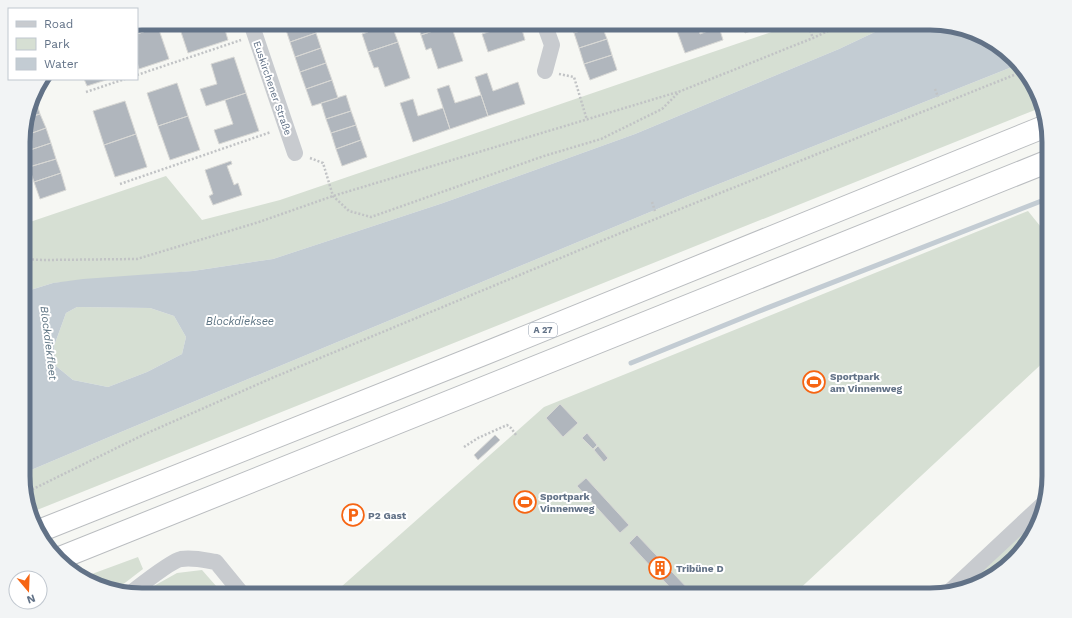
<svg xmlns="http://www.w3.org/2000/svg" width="1072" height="618" font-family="'Work Sans',sans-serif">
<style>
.green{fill:#d6dfd3}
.water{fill:#c3ccd3;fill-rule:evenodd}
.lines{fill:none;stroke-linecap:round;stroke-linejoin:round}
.stream{stroke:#c3ccd3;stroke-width:5}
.building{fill:#b0b6bd;stroke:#d8d8d5}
.highway-casing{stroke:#babdc0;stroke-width:24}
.path{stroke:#c1c3c5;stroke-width:2.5;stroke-dasharray:2 2;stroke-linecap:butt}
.minor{stroke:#c8cbcf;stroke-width:16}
.highway{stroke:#fff;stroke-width:22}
.labels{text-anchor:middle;stroke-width:4;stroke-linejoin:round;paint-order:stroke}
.shield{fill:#fff;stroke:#919cab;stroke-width:1}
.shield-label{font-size:9px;font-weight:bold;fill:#627287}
.street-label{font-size:10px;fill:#627287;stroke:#fff}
.poi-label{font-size:10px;font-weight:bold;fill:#627287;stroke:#fff;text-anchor:start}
.water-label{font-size:11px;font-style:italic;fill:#5e7483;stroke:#fff}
.rim{fill:none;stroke:#627287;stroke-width:5}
</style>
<rect width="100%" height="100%" fill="#f6f7f3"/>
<!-- green -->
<path class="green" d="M792 23H894L839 49 635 134 443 203 273 259 193 271 53 283 24 292V224L166 176 202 220 280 200 792 25Z
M1017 65 1029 76 1040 108 32 512 24 492V473L121 432 691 195Z
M1028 211 1049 237V357L793 595H332L544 407Z
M77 307 150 308 174 316 186 337 182 354 147 372 108 387 73 380 56 366 54 346 66 313Z
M1039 516 1033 535 996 575 964 586Z
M138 557 143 569 117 589 81 578Z
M202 570 224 595H143L152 587 177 573Z"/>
<!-- water -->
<path class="water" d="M894 23H931L989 39 1017 65 691 195 121 432 24 473V357L25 336 24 332V292L53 283 83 279 193 271 273 259 443 203 635 134 839 49ZM77 307 150 308 174 316 186 337 182 354 147 372 108 387 73 380 56 366 54 346 66 313Z"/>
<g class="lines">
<!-- stream -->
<path class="stream" d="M631 363 757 312 1049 198"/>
</g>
<!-- building -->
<path class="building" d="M142 23H157L158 27 137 34V24Z
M198 23H223L228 40 188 53 181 32 199 26Z
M284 23H298L285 27Z
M298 23H313L316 33 290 42 285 27Z
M365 23H391L398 42 368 52 362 34 368 32Z
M417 23H450L451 25 421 35Z
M496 23H520L525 40 488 52 482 34 498 29Z
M570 23H601V24L574 33Z
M674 23H697L700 34 719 27 723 40 685 53Z
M742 23H757L759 28 745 33Z
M601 24 607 39 579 48 574 33Z
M451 25 463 61 438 69 431 48 426 50 421 35Z
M158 27 169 59 139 69 137 62V34Z
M316 33 321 48 295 57 290 42Z
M607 39 612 55 584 64 579 48Z
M398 42 410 78 385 87 378 67 374 68 368 52Z
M321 48 326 63 300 72 295 57Z
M612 55 617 70 590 80 584 64Z
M234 57 246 93 206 106 200 89 217 84 211 64Z
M326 63 332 80 306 89 300 72Z
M487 73 493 91 518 82 525 104 488 116 475 77Z
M84 79H109L87 86Z
M332 80 338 98 312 106 306 89Z
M177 83 188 116 158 126 147 93Z
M449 85 455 103 481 95 488 116 450 129 437 89Z
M246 93 259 131 219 144 214 130 233 124 225 100Z
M346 95 351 111 326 119 321 103Z
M35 98 40 114 26 118 32 99Z
M413 99 418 116 443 108 450 129 413 142 400 103Z
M125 101 136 134 104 145 93 111Z
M351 111 356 125 331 133 326 119Z
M40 114 46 128 24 136V126L26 118Z
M188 116 200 150 170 160 158 126Z
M356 125 361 140 336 149 331 133Z
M46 128 51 143 24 152V136Z
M136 134 147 167 115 177 104 145Z
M361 140 367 157 342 166 336 149Z
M51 143 56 159 29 167 24 152Z
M56 159 61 173 34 182 29 167Z
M231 161 232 164 227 166 234 185 238 183 242 195 213 205 209 196 213 194 205 170Z
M61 173 66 190 40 199 34 182Z
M560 404 578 423 563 437 546 418Z
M587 433 597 445 593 449 582 438Z
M495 435 500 440 478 460 474 455Z
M598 446 608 458 604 462 594 450Z
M586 478 629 525 620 533 577 486Z
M1035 529 1033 535 1023 547 1020 543Z
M637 535 692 593 690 595H677L629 543Z
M1023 546 996 575 988 578Z"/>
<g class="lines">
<!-- highway casing -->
<g class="highway-casing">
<path id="highway" d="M39 531 486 353 1046 126
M60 558 1049 161"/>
</g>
<!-- path -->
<path class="path" d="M663 23 666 31
M807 23 813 38
M559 74 574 77 587 120
M137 75 241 40
M935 89 938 97
M86 92 125 79
M310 158 323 163 333 196 349 211 371 217 544 156 601 139 662 109 679 92
M120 184 271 132
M652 202 655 211
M24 259 43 260 137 259 259 222 333 196 681 91 813 38 845 23
M464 447 478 438 507 425 511 428 516 435
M25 493 145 434 272 378 623 232 1024 71"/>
<!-- minor -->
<path class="minor" d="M251 23 295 153
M544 23 552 45 545 71
M950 591 1042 505
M132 592C141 585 171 561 181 559 193 557 204 560 216 562L243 595"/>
<!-- highway -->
<use href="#highway" class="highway"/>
</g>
<!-- icons -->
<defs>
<g id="stadium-ring" transform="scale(1.15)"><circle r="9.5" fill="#fff" stroke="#f66513" stroke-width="1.5"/><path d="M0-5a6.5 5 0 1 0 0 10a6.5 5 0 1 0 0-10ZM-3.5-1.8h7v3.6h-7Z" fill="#f66513"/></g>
<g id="parking-ring" transform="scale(1.15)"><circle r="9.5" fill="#fff" stroke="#f66513" stroke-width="1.5"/><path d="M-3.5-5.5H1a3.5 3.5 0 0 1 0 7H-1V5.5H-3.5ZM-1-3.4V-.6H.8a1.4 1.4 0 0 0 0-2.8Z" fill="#f66513"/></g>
<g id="building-ring" transform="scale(1.15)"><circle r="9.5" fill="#fff" stroke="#f66513" stroke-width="1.5"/><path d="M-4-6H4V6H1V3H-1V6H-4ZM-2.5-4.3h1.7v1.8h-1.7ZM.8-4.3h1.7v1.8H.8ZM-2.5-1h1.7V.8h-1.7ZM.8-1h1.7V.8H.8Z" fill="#f66513"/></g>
</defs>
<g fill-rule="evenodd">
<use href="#stadium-ring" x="814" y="382"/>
<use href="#stadium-ring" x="525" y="502"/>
<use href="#parking-ring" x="353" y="515"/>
<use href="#building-ring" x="660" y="568"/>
</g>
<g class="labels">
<!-- shield labels -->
<rect class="shield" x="529" y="323" width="28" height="14" rx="3"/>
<g class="shield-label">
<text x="543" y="333">A 27</text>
</g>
<!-- street labels -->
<g class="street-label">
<text transform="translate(273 88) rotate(71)" y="4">Euskirchener Straße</text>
</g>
<!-- poi labels -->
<g class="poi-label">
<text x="830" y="380">Sportpark<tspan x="830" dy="12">am Vinnenweg</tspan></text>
<text x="540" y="500">Sportpark<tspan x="540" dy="12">Vinnenweg</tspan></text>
<text x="368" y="519">P2 Gast</text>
<text x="676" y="572">Tribüne D</text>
</g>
<!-- water labels -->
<g class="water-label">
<text x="240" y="325">Blockdieksee</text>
<text transform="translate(49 343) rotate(83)" y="4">Blockdiekfleet</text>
</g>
</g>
<!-- crop -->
<path d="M0 0H1072V618H0ZM142 30H930A112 112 0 0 1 1042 142V476A112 112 0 0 1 930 588H142A112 112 0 0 1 30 476V142A112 112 0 0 1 142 30Z" fill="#f2f4f5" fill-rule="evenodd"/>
<path class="rim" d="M142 30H930A112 112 0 0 1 1042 142V476A112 112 0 0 1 930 588H142A112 112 0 0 1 30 476V142A112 112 0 0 1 142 30Z"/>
<!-- legend -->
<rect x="8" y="8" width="130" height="72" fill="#ffffff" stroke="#c0c7cf"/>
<rect x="16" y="21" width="20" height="6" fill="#c8cbcf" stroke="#c0c7cf"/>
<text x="44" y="28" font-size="12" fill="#627287">Road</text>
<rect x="16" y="38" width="20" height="12" fill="#d6dfd3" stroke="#c0c7cf"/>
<text x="44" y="48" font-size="12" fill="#627287">Park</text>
<rect x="16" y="58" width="20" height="12" fill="#c3ccd3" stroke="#c0c7cf"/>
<text x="44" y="68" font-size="12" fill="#627287">Water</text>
<!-- north arrow -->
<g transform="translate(28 590) rotate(161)"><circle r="19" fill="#ffffff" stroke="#c0c7cf"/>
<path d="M0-3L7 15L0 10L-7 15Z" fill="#f66513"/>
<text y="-6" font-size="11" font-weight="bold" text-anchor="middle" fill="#627287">N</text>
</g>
</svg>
